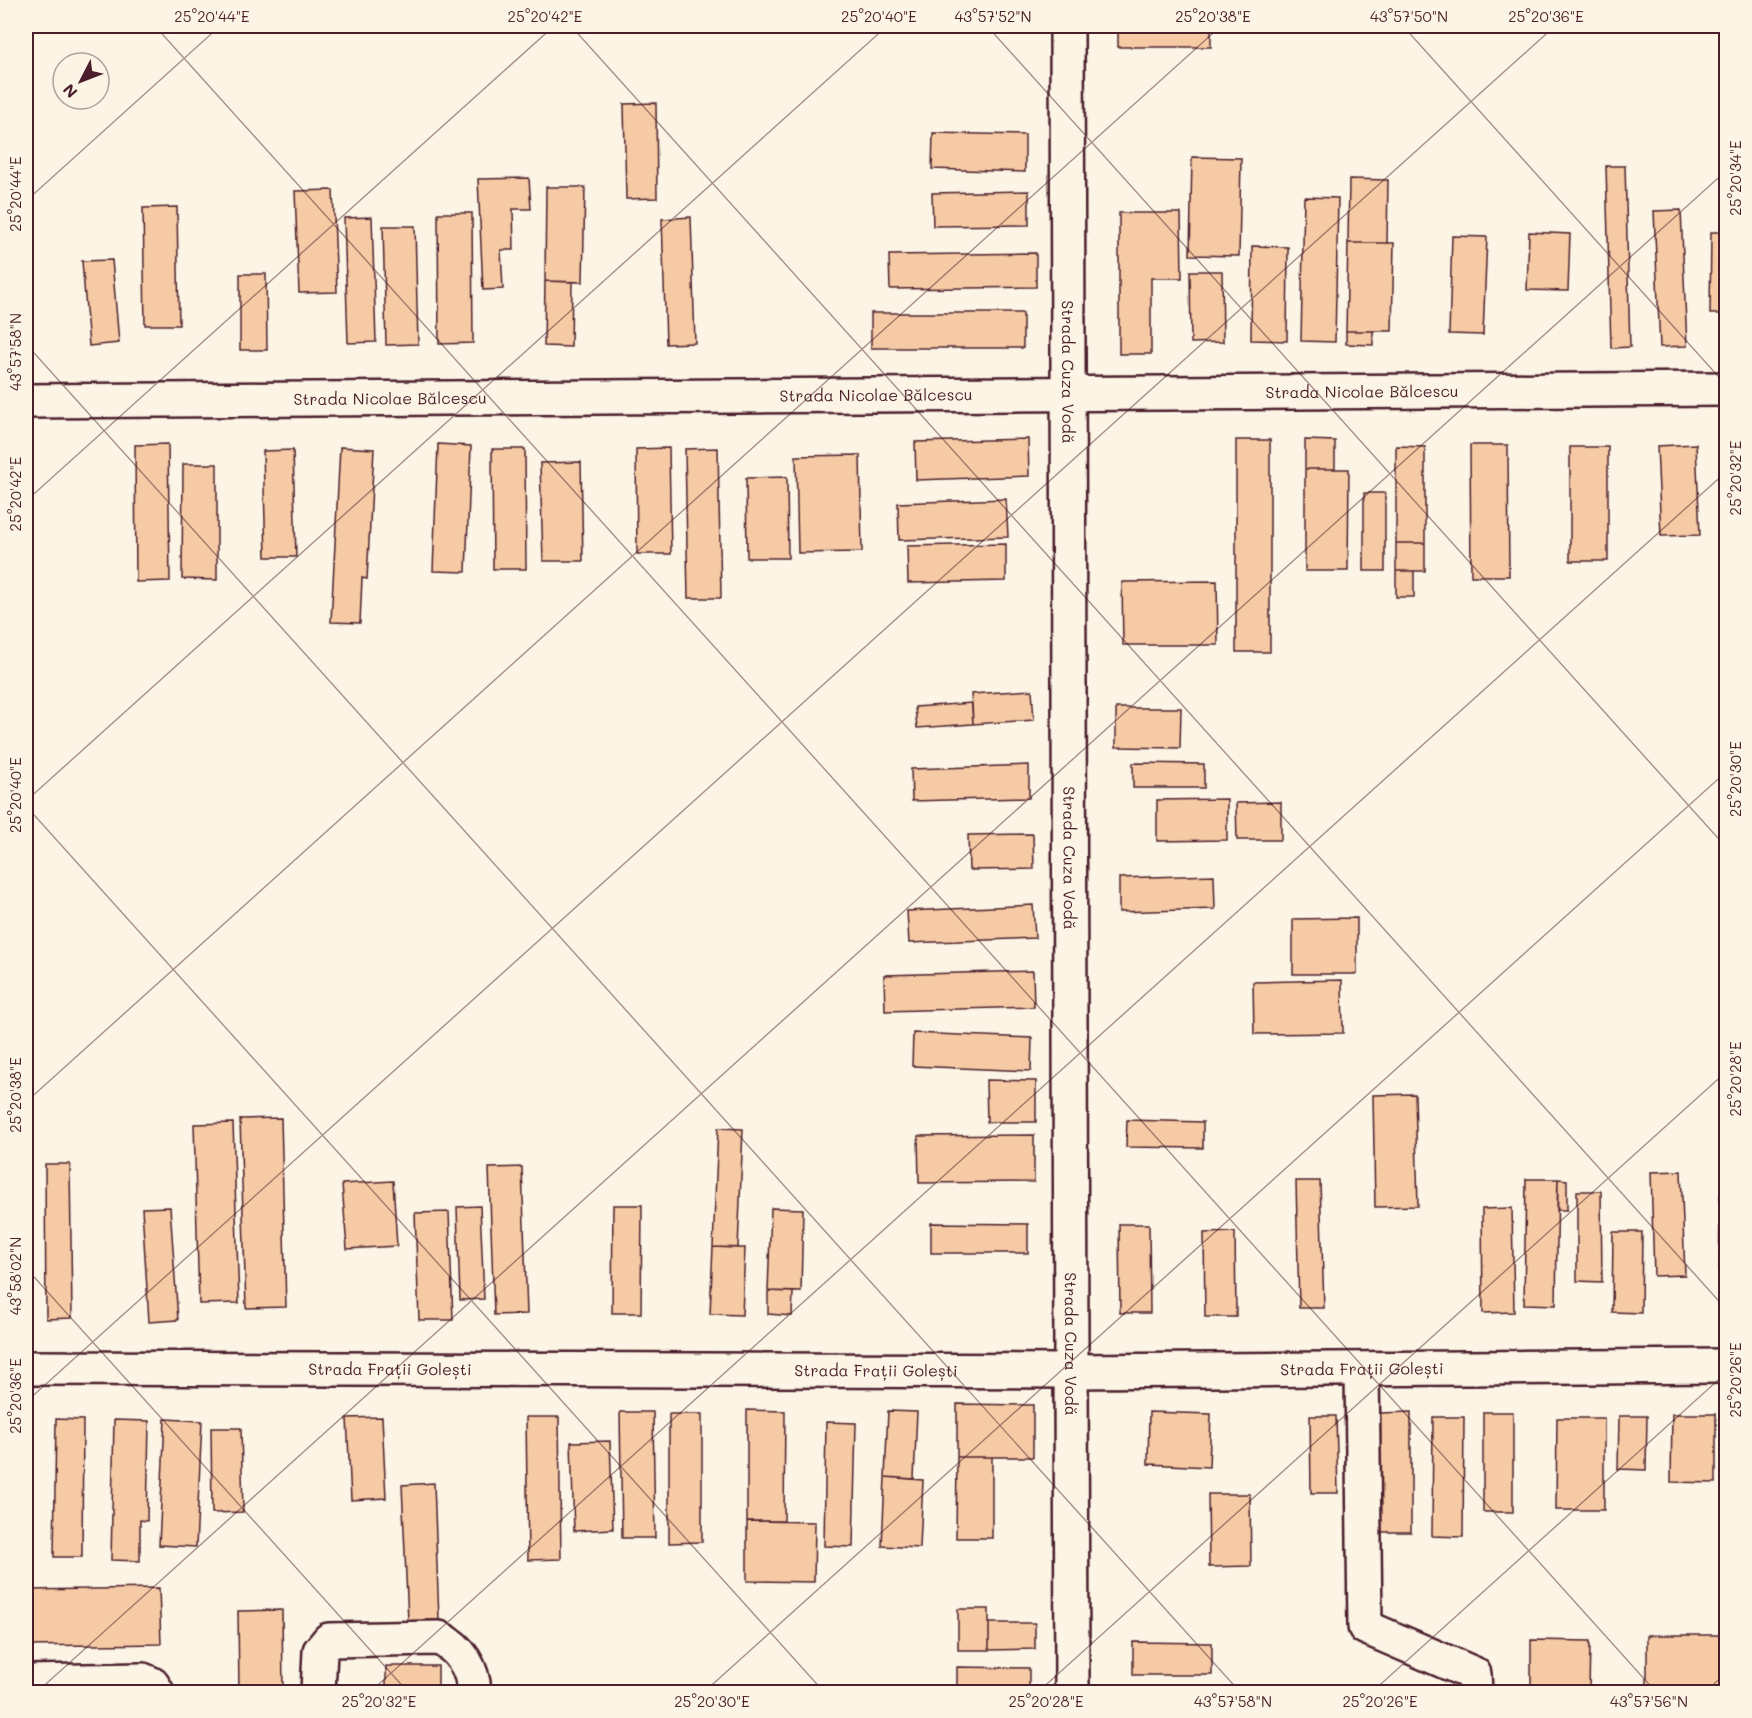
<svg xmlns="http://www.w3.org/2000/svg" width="1752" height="1718" font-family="Mali,sans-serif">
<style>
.building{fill:#f5caa4;stroke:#4a1f2b;stroke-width:1.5}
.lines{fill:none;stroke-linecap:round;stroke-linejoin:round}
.minor-casing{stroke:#4a1f2b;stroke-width:38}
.minor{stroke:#fcf5e5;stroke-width:33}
.ticks{fill:none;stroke:#4a1f2b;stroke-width:1.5;stroke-opacity:0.45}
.labels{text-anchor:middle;stroke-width:4.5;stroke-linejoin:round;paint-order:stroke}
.street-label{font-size:16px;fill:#4a1f2b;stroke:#fcf5e5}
.neatline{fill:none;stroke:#4a1f2b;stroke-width:2}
.ticks-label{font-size:15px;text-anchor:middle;fill:#4a1f2b}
</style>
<rect width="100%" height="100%" fill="#fcf5e5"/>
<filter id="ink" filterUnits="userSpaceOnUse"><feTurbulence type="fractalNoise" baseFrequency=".0167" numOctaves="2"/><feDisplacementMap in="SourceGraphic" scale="12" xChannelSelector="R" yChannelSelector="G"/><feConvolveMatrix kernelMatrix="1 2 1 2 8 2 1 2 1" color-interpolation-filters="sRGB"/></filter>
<g filter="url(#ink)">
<!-- building -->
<path class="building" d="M1118 26H1211V47H1118Z
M656 103 657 198 626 199 624 104Z
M933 133 1025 135V172L932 169Z
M1192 157 1241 158 1239 256 1190 255Z
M1606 166H1625L1630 347 1611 348Z
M529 178 531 209H513L514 250H501L503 289 483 290 478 179Z
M1349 179 1388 180 1387 243H1348Z
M546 187H585L583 282 545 281Z
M333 190 337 292 299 293 295 191Z
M1029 191V225L933 226 932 193Z
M1304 197 1338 198 1335 342 1301 341Z
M177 207 179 325H145L143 208Z
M1681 210 1687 346 1660 347 1654 211Z
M438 213H472L473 343 439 344Z
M1119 213H1181L1182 278H1151V354H1119Z
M372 217 376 342 348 343 344 218Z
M691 217 695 343 666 344 662 219Z
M383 226H415L418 344 386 345Z
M1529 232 1570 234 1568 291 1527 290Z
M1711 232H1726V314H1710Z
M1452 236 1487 237 1483 335 1449 334Z
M1348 243H1394L1392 331H1346Z
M1252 246 1288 247 1287 341 1251 340Z
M1036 253V287L890 289 889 255Z
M112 260 119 343 89 346 82 261Z
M1190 271H1222L1223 342 1191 343Z
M240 274H266L267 350H240Z
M545 281 572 282 571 347 544 346Z
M871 313H1023V348H871Z
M1346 331H1373V345L1346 344Z
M1028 439 1029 476 916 480 915 442Z
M1236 440H1270V652H1236Z
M1305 440 1335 441V469H1305Z
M168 444 170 581 136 582 135 445Z
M438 444 471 446 466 572 433 571Z
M1696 444 1700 535 1661 536 1657 446Z
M1470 445H1508L1509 576H1471Z
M1396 446 1425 447V543H1396Z
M340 447 374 449 367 579 362 578 360 623 331 622Z
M1570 447H1608V561H1570Z
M669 448 671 554H637L636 449Z
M718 448 721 598H688L685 449Z
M492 449H525L526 569H493Z
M293 450 296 557H266L263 451Z
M860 455 862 552 798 553 796 456Z
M581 462 583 561H543L540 463Z
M183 464H217V580L182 579Z
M1305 469H1349L1348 571H1305Z
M787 477 788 558H747L746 478Z
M1364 493H1385V571H1364Z
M1006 499 1008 537 899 540 898 503Z
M1396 543H1425V571H1396Z
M1006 544V581L908 583 907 546Z
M1396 571H1414V597H1396Z
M1217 581 1218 645H1123L1122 582Z
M1032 690 1034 720 973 724 971 694Z
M972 703 973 724 917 728 915 707Z
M1116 708H1181L1180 748 1116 747Z
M1133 763 1204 764V788H1133Z
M1029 765V798L912 801 911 769Z
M1227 799V840L1157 841V800Z
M1281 802V840H1237L1236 803Z
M1033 834 1034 869 969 870 968 835Z
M1214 875 1215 909 1119 912V878Z
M1033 905 1035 938 909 943 907 911Z
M1357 918V974H1293V919Z
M1033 971 1034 1007 885 1011 884 975Z
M1342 980 1343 1033 1254 1034 1253 982Z
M913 1033 1032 1038 1031 1071 912 1066Z
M986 1080 1036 1081V1122H987Z
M1415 1094 1418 1206 1375 1207 1373 1095Z
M281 1118 286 1307 246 1308 240 1119Z
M1127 1120 1203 1122V1148L1126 1147Z
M233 1123 239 1303 199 1304 194 1124Z
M718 1128 743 1129 738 1248 713 1247Z
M1034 1135V1182L919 1183 918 1136Z
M45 1164H70L72 1318 46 1319Z
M522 1167 527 1314 494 1315 489 1168Z
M1681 1171 1685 1275 1654 1276 1651 1172Z
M1526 1179H1558L1556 1305 1524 1304Z
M1558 1179 1567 1180V1210H1557Z
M393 1181 397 1246 347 1249 342 1184Z
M1296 1181H1320L1324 1308H1299Z
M1577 1191H1601L1602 1282 1577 1281Z
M1720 1195H1726V1316H1719Z
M613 1205H642L641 1313H612Z
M480 1206 484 1299 460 1300 457 1207Z
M170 1207 178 1320 149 1322 142 1208Z
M771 1208 803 1209 801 1292 768 1291Z
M1512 1208 1514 1312 1483 1313 1482 1209Z
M449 1212 453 1320H419L415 1213Z
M931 1223 1028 1224V1253H931Z
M1119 1224H1149L1150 1313H1120Z
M1235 1232 1236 1317H1205L1204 1233Z
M1613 1232H1642L1641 1313 1612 1312Z
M713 1247 745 1248 742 1315 710 1314Z
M768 1291 793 1292 792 1316 768 1314Z
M957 1404 1033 1405V1457H957Z
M747 1410 785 1411 784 1521H747Z
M888 1411 917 1412 914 1479 885 1477Z
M620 1412H653L655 1538H622Z
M1149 1412 1211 1414 1209 1467 1148 1464Z
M1411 1412V1532H1379V1413Z
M1483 1412H1513V1512H1483Z
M669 1414H702V1542L669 1543Z
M1672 1414H1716V1483L1671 1482Z
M1310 1416H1336L1338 1493H1311Z
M1619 1416H1647L1646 1470 1618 1469Z
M382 1417 386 1498 351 1500 347 1418Z
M526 1417H559L561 1559 528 1560Z
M1433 1417H1464L1463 1537 1432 1536Z
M1557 1418H1604V1510H1556Z
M56 1419 83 1420 82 1557H54Z
M165 1419 202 1421 196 1547 159 1545Z
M26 1420H28V1549H26Z
M114 1420 149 1421 147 1521 140 1520V1561L111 1560Z
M826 1422 856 1423 853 1547 824 1546Z
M211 1428H241L243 1512 212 1513Z
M610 1441 613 1529 574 1531 571 1442Z
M957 1457H992V1538H956Z
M885 1477 923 1480 920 1548 882 1546Z
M434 1483 439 1620 408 1621 402 1485Z
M1208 1494H1250L1251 1566 1209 1567Z
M747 1521 815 1522 814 1582 747 1581Z
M159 1588 161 1644 26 1646V1590Z
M958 1609H989V1650H958Z
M282 1610 283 1692H239L238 1611Z
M989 1623H1035V1649L989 1650Z
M1647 1635H1726V1689H1647Z
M1531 1640 1590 1641 1589 1692H1531Z
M1133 1642 1212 1643V1675H1133Z
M386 1666H438V1692H386Z
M957 1667 1029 1668V1692H957Z
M1399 1690V1692H1339Z"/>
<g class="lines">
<!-- minor casing -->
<g class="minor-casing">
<g id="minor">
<path id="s1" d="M1067 26 1072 1692"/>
<path id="s2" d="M26 401 1726 389"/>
<path id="s3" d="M26 1368 1071 1371 1726 1366"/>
<path d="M1362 1370 1365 1627 1474 1674 1475 1692"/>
<path d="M26 1682 143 1680 152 1684 157 1692"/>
<path d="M318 1692 320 1651 329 1640 439 1638C460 1648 473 1668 474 1692"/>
</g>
</g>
<!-- minor -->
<use href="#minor" class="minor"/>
</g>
</g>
<!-- ticks -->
<path class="ticks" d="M155 26 1656 1692M571 26 1726 1309M987 26 1726 847M1403 26 1726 385M26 201 220 26M26 344 1240 1692M26 501 554 26M26 801 887 26M26 806 824 1692M26 1102 1221 26M26 1268 408 1692M26 1402 1555 26M37 1692 1726 171M370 1692 1726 472M704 1692 1726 772M1038 1692 1726 1072M1372 1692 1726 1373M1705 1692 1726 1673"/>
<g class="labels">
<!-- street labels -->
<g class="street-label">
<text dy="6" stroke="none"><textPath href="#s1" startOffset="346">Strada Cuza Vodă</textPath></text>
<text dy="6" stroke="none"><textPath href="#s2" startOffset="1336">Strada Nicolae Bălcescu</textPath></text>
<text dy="6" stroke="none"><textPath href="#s2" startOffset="850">Strada Nicolae Bălcescu</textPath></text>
<text dy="6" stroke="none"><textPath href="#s2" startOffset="364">Strada Nicolae Bălcescu</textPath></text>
<text dy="6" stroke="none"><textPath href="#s1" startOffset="832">Strada Cuza Vodă</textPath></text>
<text dy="6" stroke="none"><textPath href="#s1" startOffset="1318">Strada Cuza Vodă</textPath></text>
<text dy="6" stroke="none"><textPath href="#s3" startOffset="364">Strada Frații Golești</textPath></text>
<text dy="6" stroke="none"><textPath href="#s3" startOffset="1336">Strada Frații Golești</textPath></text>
<text dy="6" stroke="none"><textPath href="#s3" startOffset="850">Strada Frații Golești</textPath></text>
</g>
</g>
<!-- margin -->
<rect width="1752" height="1718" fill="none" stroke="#fcf5e5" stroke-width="66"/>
<!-- north arrow -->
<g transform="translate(81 81) rotate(228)"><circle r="28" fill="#fcf5e5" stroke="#b59f9b" stroke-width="1.5"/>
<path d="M0-4.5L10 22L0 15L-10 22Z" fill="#4a1f2b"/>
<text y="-9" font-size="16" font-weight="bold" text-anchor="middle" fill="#4a1f2b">N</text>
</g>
<rect x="33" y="33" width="1686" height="1652" class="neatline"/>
<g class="ticks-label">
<text x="212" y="22">25°20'44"E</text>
<text x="545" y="22">25°20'42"E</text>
<text x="879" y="22">25°20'40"E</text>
<text x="993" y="22">43°57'52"N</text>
<text x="1213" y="22">25°20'38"E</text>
<text x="1409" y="22">43°57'50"N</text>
<text x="1546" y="22">25°20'36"E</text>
<text transform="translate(1736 178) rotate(-90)" y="5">25°20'34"E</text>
<text transform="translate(16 194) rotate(-90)" y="5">25°20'44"E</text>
<text transform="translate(16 352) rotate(-90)" y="5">43°57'58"N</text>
<text transform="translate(1736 478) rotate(-90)" y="5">25°20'32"E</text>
<text transform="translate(16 494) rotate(-90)" y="5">25°20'42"E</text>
<text transform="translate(1736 779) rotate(-90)" y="5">25°20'30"E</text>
<text transform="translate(16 795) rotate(-90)" y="5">25°20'40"E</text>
<text transform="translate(1736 1079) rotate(-90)" y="5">25°20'28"E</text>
<text transform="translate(16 1095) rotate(-90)" y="5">25°20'38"E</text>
<text transform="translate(16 1276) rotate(-90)" y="5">43°58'02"N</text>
<text transform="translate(1736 1380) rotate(-90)" y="5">25°20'26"E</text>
<text transform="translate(16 1396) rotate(-90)" y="5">25°20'36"E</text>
<text x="379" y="1707">25°20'32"E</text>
<text x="712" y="1707">25°20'30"E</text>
<text x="1046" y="1707">25°20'28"E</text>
<text x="1233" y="1707">43°57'58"N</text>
<text x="1380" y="1707">25°20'26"E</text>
<text x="1649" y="1707">43°57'56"N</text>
</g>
</svg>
